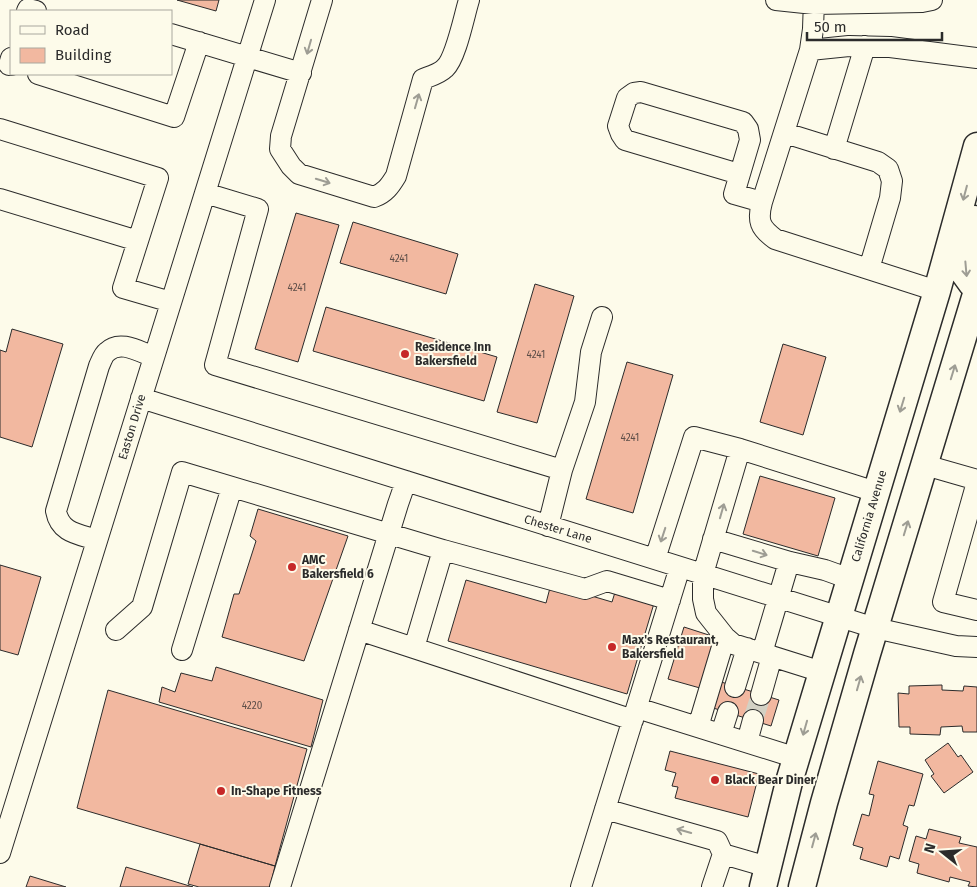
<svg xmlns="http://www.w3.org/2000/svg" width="977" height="887" font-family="'Fira Sans',sans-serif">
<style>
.building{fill:#f2b8a0;stroke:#2b2b2b}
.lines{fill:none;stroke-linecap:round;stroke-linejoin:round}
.minor-tunnel{stroke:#d3d1c4;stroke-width:20;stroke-dasharray:20 10;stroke-linecap:butt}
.minor-casing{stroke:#2b2b2b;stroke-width:22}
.major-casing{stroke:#2b2b2b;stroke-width:29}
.minor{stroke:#fdfbea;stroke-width:20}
.major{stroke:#fdfbea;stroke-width:26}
.oneway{stroke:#9e9d94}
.poi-dot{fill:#c62828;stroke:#fdfbea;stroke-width:2}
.labels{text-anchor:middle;stroke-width:4;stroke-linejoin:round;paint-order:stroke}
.number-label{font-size:10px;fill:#5d4e48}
.poi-label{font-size:12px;font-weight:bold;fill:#2b2b2b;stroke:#fdfbea;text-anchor:start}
.street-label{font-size:12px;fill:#2b2b2b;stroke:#fdfbea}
</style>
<rect width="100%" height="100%" fill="#fdfbea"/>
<!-- building -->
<path class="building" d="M177 0H219L216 11Z
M296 213 339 225 298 362 255 349Z
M353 222 458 254 446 294 340 263Z
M535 284 574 296 537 423 497 412Z
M326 307 497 357 484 401 313 351Z
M12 329 63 344 32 447 0 437V350L6 352Z
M783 344 826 357 803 435 760 422Z
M627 362 673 375 633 513 586 499Z
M760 476 835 498 818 556 743 534Z
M258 509 348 536 304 661 222 637 234 594H239L256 541 250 536Z
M0 565 41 577 18 655 0 650Z
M466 580 546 603 551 584 612 602 616 589 655 600 627 694 448 641Z
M684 627 715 637 700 688 668 679Z
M216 667 323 700 311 747 159 702 162 687 175 692 181 673 212 681Z
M718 681 779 700 771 726 710 707Z
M942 685V690L963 691 964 686 977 687V732H963L962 726 941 727 940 735 910 734V727H899L898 693 909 694V686Z
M108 690 307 749 275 866 77 808Z
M948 743 958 757 961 755 973 772 944 793 931 776 934 774 925 760Z
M670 751 759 774 748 817 675 798 678 787 672 786 676 773 665 770Z
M878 761 923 774 914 806 909 805 903 825 908 827 899 859 890 856 887 867 860 859 863 848 853 845 862 814 869 816 874 795 869 794Z
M929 829 961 837 959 843 977 847V887L968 886 970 882 950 877 949 882 917 873 919 864 909 861 916 836 926 839Z
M200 844 275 866 270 887H199L188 884Z
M126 867 193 887H120Z
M30 876 66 887H26Z"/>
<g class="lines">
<!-- minor-tunnel -->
<path class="minor-tunnel" d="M753 720 761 695"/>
<!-- minor casing -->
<g class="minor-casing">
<path id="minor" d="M322 0 281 136 280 149 291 166 299 174 374 197C385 193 390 186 396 176L423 79C431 76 439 74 445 68 456 58 464 16 469 0
M776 0 814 4 922 2 932 0
M814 0 813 29 810 50 762 202C757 221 760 228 775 239L937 291
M27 11 28 9 36 11
M171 34 301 73
M810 50 849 46 890 47 977 58
M11 58 9 65H11
M38 74 174 117 199 42
M0 129 158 178 123 288 171 302
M785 133 878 162 888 169 892 181 890 198 869 269
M834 149 865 46
M739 174 625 140 621 134 618 126 627 98 634 93 641 92 743 122 748 129 750 140 734 194 762 202
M205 193 258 209 215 365 562 470 548 526
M0 199 138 241
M141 398 875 628 956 646 977 647
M740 449 876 492
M925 465 977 480
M562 470 585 402 591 352 602 317
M977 482 943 602 977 610
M713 539 790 562 825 570 850 579
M97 540C78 534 60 533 56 511L99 366C101 362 103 355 107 352 120 339 140 352 154 357
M443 550 585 589 607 581 670 600
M655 559 694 437 740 449 703 574V599L706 613 725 637 733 644 822 672
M116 630 142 607 182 472 443 550 414 648
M359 630 633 720
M182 650 232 487
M762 653 789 562
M735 687 747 648
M761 695 772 656
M637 708 797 758
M698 727 725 637
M721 734 728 712
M747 742 753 720
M605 809 717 841 723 854 712 887
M0 853 265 0
M723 854 768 867
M280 887 398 504 406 481
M581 887 680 567"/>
</g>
<!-- major casing -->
<g class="major-casing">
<path id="major" d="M975 219 968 247 964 273 972 284 977 286
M763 887 789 782 937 291 977 146
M802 887 824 803 867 654 977 291"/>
</g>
<!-- minor -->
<use href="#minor" class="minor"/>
<!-- major -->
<use href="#major" class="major"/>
</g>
<!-- one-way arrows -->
<defs><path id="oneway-shaft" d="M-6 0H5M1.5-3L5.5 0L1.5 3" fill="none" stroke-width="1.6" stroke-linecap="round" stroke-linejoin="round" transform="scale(1.25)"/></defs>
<g class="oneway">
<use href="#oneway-shaft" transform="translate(309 47) rotate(106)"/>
<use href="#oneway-shaft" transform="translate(417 101) rotate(-74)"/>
<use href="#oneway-shaft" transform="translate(323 181) rotate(17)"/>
<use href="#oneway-shaft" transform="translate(965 193) rotate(105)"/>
<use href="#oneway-shaft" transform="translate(966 269) rotate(85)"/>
<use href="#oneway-shaft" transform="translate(953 372) rotate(-73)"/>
<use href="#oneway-shaft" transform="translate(902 405) rotate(107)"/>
<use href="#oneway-shaft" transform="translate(722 511) rotate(-74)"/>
<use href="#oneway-shaft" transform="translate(906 528) rotate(-73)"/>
<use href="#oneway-shaft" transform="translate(663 535) rotate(108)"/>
<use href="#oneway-shaft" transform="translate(760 553) rotate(17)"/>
<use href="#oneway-shaft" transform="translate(859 683) rotate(-74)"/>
<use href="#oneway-shaft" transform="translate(805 728) rotate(106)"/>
<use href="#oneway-shaft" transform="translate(684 831) rotate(-164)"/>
<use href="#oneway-shaft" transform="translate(814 840) rotate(-75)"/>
</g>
<!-- markers -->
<g class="poi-dot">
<circle cx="405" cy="354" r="5"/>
<circle cx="292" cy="567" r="5"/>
<circle cx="612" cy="647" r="5"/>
<circle cx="715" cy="780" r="5"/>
<circle cx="221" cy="791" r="5"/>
</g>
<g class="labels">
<!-- number labels -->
<g class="number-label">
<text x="399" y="262">4241</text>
<text x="297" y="291">4241</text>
<text x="536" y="358">4241</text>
<text x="630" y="441">4241</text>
<text x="252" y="709">4220</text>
</g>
<!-- poi labels -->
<g class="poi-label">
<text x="415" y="351">Residence Inn<tspan x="415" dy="14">Bakersfield</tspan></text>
<text x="302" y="564">AMC<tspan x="302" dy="14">Bakersfield 6</tspan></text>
<text x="622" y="644">Max's Restaurant,<tspan x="622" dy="14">Bakersfield</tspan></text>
<text x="725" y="784">Black Bear Diner</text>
<text x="231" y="795">In-Shape Fitness</text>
</g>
<!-- street labels -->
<g class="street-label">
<text transform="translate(132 427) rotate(-73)" y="4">Easton Drive</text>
<text transform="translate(869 516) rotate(-73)" y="4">California Avenue</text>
<text transform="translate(558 529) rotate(17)" y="4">Chester Lane</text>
</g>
</g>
<!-- legend -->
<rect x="10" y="10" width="162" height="65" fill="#fdfbea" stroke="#a9a89e"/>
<rect x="20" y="26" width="25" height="8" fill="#fdfbea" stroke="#a9a89e"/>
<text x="55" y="35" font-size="15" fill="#2b2b2b">Road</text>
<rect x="20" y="48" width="25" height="15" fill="#f2b8a0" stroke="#a9a89e"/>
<text x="55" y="60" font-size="15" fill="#2b2b2b">Building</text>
<!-- north arrow -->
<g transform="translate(942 852) rotate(287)" stroke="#fdfbea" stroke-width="4" paint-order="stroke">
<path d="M0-4L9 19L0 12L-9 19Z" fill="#2b2b2b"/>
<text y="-8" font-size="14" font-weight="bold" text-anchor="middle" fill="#2b2b2b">N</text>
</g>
<!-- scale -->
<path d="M807 32v8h135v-8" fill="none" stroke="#2b2b2b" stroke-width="2.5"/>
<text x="814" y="32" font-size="15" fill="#2b2b2b" stroke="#fdfbea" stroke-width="4" paint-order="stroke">50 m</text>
</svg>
